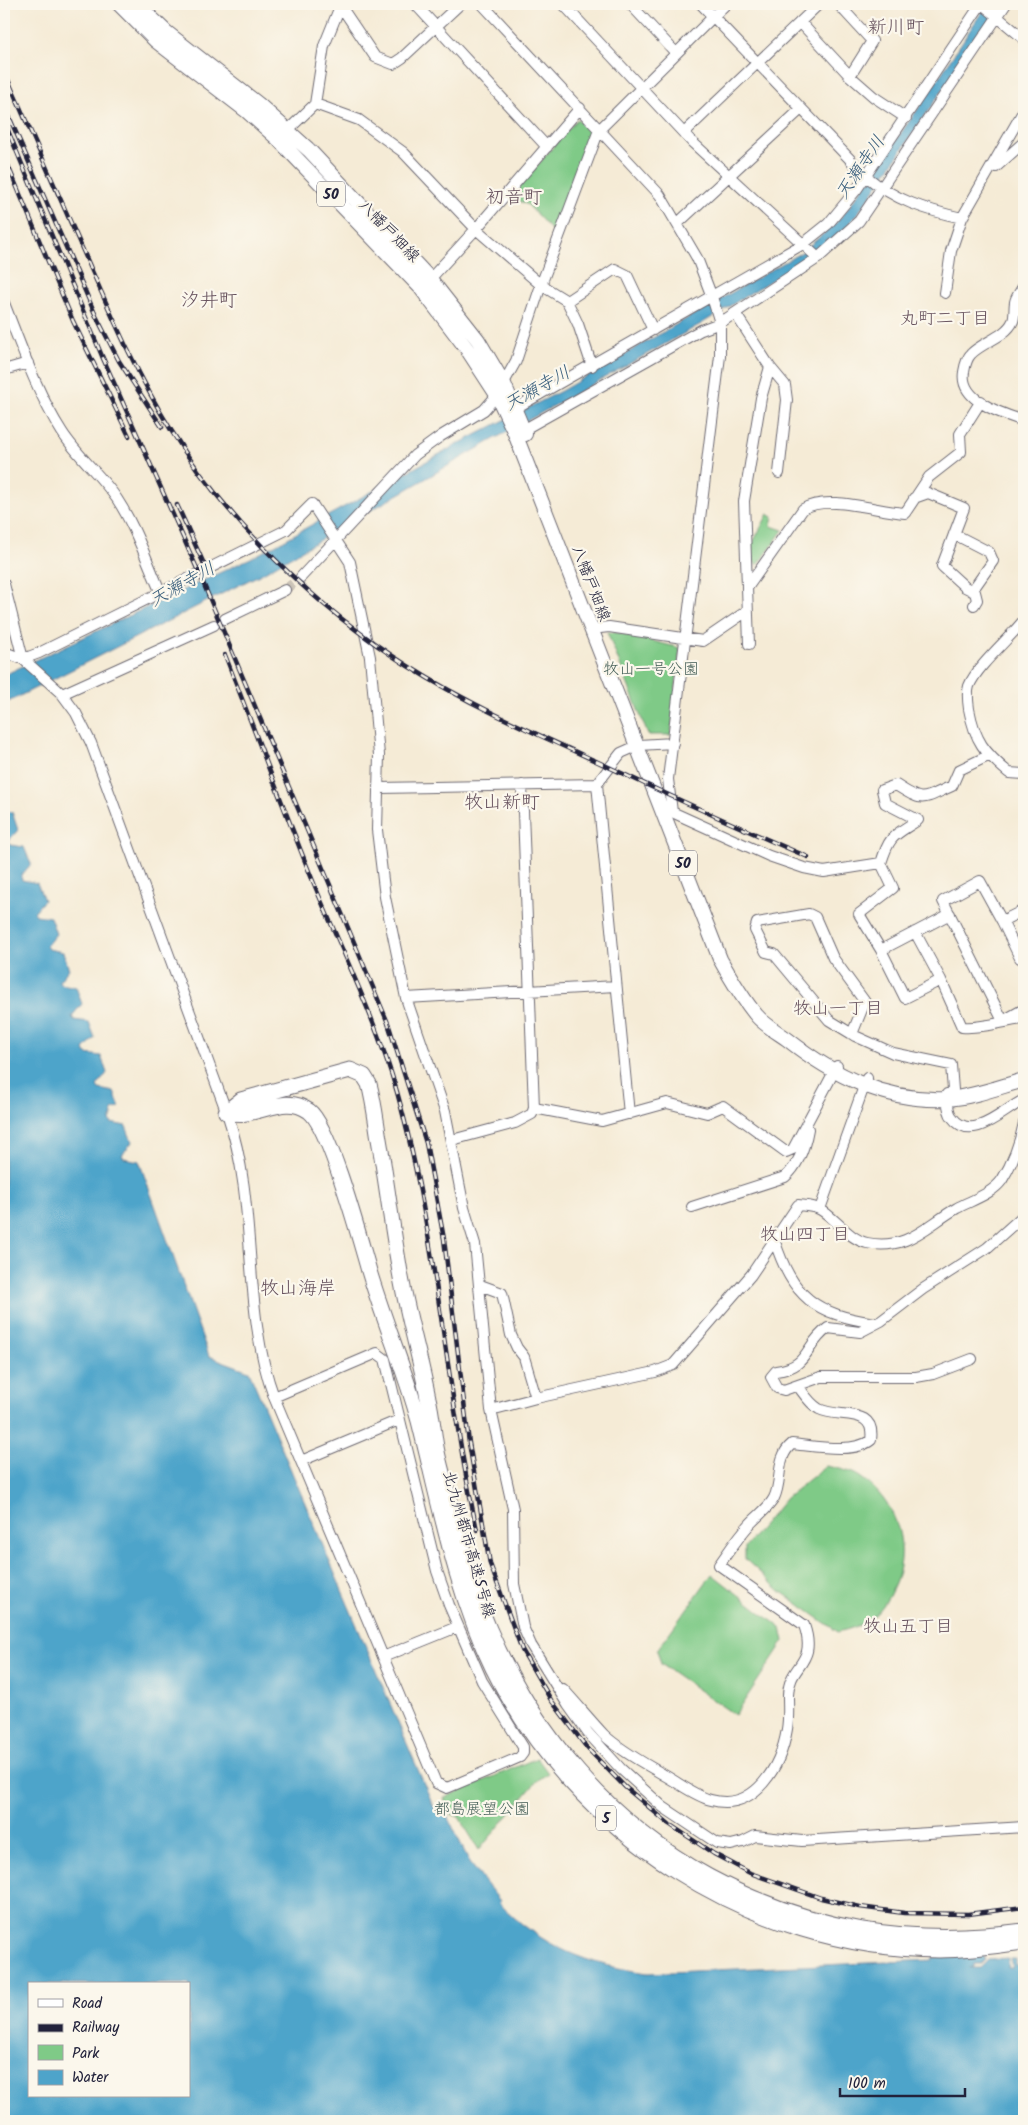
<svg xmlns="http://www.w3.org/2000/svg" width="1028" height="2125" font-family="Kalam,'Klee One',sans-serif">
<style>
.green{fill:#7fca87;stroke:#507661}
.water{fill:#4ea4ca;stroke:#386382;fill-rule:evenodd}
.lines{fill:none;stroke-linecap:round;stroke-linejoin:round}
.minor-tunnel{stroke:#cbc3b7;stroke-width:10;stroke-dasharray:10 5;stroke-linecap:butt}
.minor-casing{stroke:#6c6871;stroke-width:12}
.major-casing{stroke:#6c6871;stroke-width:16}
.highway-casing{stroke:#6c6871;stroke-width:17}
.minor{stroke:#fff;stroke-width:10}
.major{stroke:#fff;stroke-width:14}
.highway{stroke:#fff;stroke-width:15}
.rail-casing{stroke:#22223b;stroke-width:4.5}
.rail{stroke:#fbf7ec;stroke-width:2.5;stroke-dasharray:8;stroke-linecap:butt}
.labels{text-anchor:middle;stroke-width:4.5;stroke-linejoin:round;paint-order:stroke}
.shield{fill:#fbf7ec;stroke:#636270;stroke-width:1}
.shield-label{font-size:15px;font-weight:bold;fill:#22223b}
.street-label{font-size:16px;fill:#22223b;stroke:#fbf7ec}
.park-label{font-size:16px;fill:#435d56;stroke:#fbf7ec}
.water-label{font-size:18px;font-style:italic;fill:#365c7b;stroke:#fbf7ec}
.neighbourhood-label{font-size:18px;fill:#66515d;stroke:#fbf7ec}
.quarter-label{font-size:19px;fill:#66515d;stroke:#fbf7ec}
</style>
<rect width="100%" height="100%" fill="#fbf7ec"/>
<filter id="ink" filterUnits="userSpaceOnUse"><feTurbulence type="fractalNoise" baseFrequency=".02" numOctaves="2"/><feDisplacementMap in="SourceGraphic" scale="10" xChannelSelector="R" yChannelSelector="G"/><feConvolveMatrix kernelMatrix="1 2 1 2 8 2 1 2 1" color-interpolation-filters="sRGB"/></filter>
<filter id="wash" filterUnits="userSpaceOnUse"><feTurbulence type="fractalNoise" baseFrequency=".0096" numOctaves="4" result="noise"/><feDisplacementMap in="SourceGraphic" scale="20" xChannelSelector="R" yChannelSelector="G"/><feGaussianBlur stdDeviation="1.12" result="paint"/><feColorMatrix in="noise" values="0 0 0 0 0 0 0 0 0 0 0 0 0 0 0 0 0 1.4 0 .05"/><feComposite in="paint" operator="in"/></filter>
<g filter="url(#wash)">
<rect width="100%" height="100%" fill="#f5ebd6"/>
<!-- green -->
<path class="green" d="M577 119 595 135 556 235 528 205 510 197Z
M768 514 773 517 771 526 783 530 758 565 751 560V546Z
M607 632 621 633 680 648 671 735H648Z
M826 1466C835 1468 847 1470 855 1474 897 1498 914 1550 891 1592 886 1603 877 1615 867 1621 858 1627 848 1629 838 1632L780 1591 745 1559V1547L786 1498Z
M712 1574 781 1628 784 1641 735 1715 661 1664 657 1650Z
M537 1758 548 1773 537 1781 479 1850 459 1817 451 1814 444 1798Z"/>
<!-- water -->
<path class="water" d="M987 4H1001L867 201 848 226 818 251 701 324 489 442 261 574 4 704V675L257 555 456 445 561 391 802 252 836 223 849 207 922 103Z
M4 811 12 812 18 830 8 841 10 845 24 847 31 864 21 876 22 880 37 883 44 900 34 912 36 915 50 917 56 934 46 946 48 949 63 952 69 969 59 981 61 984 76 987 82 1004 72 1016 74 1020 89 1022 95 1038 84 1050 86 1054 101 1056 107 1073 97 1086 99 1089 114 1092 120 1107 112 1110 113 1115 110 1120 111 1123 126 1126 132 1142 122 1155 124 1158 139 1161 209 1356 249 1371 436 1812 447 1815 470 1863 500 1901 499 1903C542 1947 587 1965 648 1973L932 1960 933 1957 983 1954 985 1960 981 1964H973V1967L968 1968H980L988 1960 1009 1959 1008 1967H1013L1011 1959H1016V1966H1024V2121H4ZM29 1984H189V2096H29Z"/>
</g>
<g filter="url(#ink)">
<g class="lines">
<!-- minor-tunnel -->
<path class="minor-tunnel" d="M285 590 301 577"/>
<!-- minor casing -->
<g class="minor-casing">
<path id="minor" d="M415 4 547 147
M482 4 660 195 697 258 712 297 720 323V356L668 779 672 812 769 856 804 868 824 872 881 863
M563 4 692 142 818 258
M630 4 676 53
M701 4 866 176C894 200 926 210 962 218
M982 4 1024 39
M340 5 375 57 393 64 402 58 460 4
M800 22 850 76 872 41 838 4
M850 76 874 97 906 118
M315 104 324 46 341 4
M580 108 476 229 541 285 567 301 578 324 592 366
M287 131 315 104 359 120 403 152 476 229 430 279
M684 133 819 4
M996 167 1024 142
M678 223 801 109
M1024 285C1021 291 1016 296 1015 302 1014 308 1015 316 1013 321 1006 337 982 342 971 354 966 359 965 366 964 372 959 401 1003 414 1024 421
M945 293 951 251 962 218 1024 110
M567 301 615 269 627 275 653 330
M4 303C21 346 37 393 62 432 78 457 101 475 117 499 136 528 147 562 161 593
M735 313 770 367 785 385 787 400 779 473
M4 370 28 363
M514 409 803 244 828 224 857 189 981 4
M523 430 701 330 720 323 818 258 859 221 1006 4
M914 498 928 493 964 508 942 566 965 587 975 592 977 600 974 605
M954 534 989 552 993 561 972 591
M301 577 415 455 441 436 484 410 497 395 516 361 541 285 599 130 726 4
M4 584 23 659 62 694 76 713 91 743 228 1116C259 1207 241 1307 274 1397L436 1783 447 1788 520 1757 523 1753V1747L482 1681 449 1605 437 1571 385 1359 377 1353 274 1397
M747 588 803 509C827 494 876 511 905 513L929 477 961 452 960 434 981 401
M225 619 285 590
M1024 620C1010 638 977 666 969 686 967 692 968 702 969 709 975 741 984 752 1009 773L1024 774
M600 628 609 627 703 641 747 611
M749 644 744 501 761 398 770 367
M4 652 23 659 39 653 286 530 312 504 350 562 370 657 379 755 377 830 385 897 406 998 445 1111 464 1208 475 1244 491 1410 513 1509 514 1584 523 1627 531 1645 568 1705 588 1733 621 1769 663 1807 717 1843 731 1845 743 1842 755 1836 802 1841 1024 1827
M62 694 214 625
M597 784 629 1114
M380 788 597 784 621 753 639 745 673 743
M950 914 881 950 859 914 893 888 881 863C890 834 894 836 918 820L885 803 882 790 896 785C925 804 922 799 952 786L959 770 990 755
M1002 921 1020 958 1024 955
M881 950 905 998 941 980 915 932
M941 980 962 1027C983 1029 1003 1021 1024 1019
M406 998 616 986
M1008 1018 1024 1009
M1003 1021 943 901 980 881 1002 921 1024 910
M852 1034 865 1002 833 958 815 917 809 914 757 923 755 930 766 952 774 954 829 1020 852 1034 855 1036 893 1053 951 1065 953 1090
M947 1094C948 1101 947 1111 952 1117 972 1145 1005 1108 1024 1100
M534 1108 602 1121 667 1103 707 1113 723 1106 786 1152 793 1149 837 1066
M452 1140 515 1123 532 1114 534 1108 522 785
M692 1207 785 1177C799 1165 805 1146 808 1129
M820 1209 867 1078
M774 1239C793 1298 815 1314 875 1323
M480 1285 502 1293 511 1335 517 1348 524 1357 536 1398
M972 1359 933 1374 916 1377H821L784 1390 777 1388 771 1377 776 1371C810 1367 804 1345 828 1328L860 1332 881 1321 923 1289 987 1248 1024 1215
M491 1410 536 1398 655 1372 673 1365 751 1275 798 1205C805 1206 814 1206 821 1210 836 1219 849 1239 867 1243 907 1251 926 1226 957 1208 972 1200 992 1194 1002 1180 1013 1162 1020 1143 1024 1123
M301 1461 399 1420
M383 1657 457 1627
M563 1689C577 1704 590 1720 604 1735 621 1751 644 1763 664 1775 679 1783 695 1796 711 1800 755 1812 781 1766 787 1729 789 1718 788 1706 788 1695 789 1663 818 1665 804 1625L719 1565C729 1551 738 1537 750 1524 757 1516 769 1508 774 1498 783 1480 775 1458 792 1444 814 1446 854 1454 871 1440 876 1406 839 1419 819 1409 810 1404 804 1394 798 1386"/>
</g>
<!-- major casing -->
<g class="major-casing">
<path id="major" d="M119 4 156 41 248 112 277 138 420 287 467 349 497 395 514 431 720 959C731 979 742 998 757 1016 765 1025 777 1032 787 1039 834 1076 886 1102 947 1099 973 1097 999 1087 1024 1080
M137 4 166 32 258 104 309 150 430 279 478 340 504 384 525 434"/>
</g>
<!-- highway casing -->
<g class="highway-casing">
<path id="highway" d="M226 1112 241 1100 350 1070 364 1076 369 1084C374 1102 376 1121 379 1139 386 1179 391 1220 398 1260 405 1307 419 1352 428 1398 432 1414 433 1430 436 1447 440 1468 447 1490 453 1512 463 1551 473 1592 489 1629 533 1733 609 1823 709 1877 810 1931 911 1946 1024 1931
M226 1112C232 1113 240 1114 246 1113 268 1110 288 1096 309 1111 330 1127 360 1240 369 1271 384 1321 405 1370 419 1421 440 1504 455 1590 493 1668 575 1834 752 1949 939 1950 968 1950 996 1946 1024 1942"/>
</g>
<!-- minor -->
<use href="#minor" class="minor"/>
<!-- major -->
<use href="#major" class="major"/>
<!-- highway -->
<use href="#highway" class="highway"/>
<!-- rail casing -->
<g class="rail-casing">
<path id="rail" d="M4 71C31 132 58 193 85 255 111 314 137 375 171 430 227 522 318 609 408 666 468 704 534 733 598 762 668 795 738 827 808 857
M4 105 96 316 119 361 162 427
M4 121 102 356 199 573 388 1023 426 1143 444 1239 469 1443 490 1564 522 1650 551 1700 587 1748 625 1787 669 1824 714 1854 750 1873 821 1898 860 1907 904 1913 968 1914 1024 1907
M4 156 73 321 129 436
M177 505 204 564
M225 655C256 734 285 813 317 891 345 957 377 1023 397 1092 437 1235 445 1385 477 1530"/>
</g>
<!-- rail -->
<use href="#rail" class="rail"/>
</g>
</g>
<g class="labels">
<!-- shield labels -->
<g class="shield">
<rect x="317" y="181.5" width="28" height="25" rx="4"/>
<rect x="669" y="850.5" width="28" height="25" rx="4"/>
<rect x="596" y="1805.5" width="20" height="25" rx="4"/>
</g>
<g class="shield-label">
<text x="331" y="199">50</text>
<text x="683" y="868">50</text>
<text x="606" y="1823">5</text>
</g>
<!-- street labels -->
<g class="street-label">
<text transform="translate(390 230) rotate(46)" y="6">八幡戸畑線</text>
<text transform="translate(592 583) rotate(69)" y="6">八幡戸畑線</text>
<text transform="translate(470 1544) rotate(74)" y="6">北九州都市高速5号線</text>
</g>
<!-- park labels -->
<g class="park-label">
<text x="651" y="674">牧山一号公園</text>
<text x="482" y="1814">都島展望公園</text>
</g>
<!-- water labels -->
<g class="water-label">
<text transform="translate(860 167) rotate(-56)" y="6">天瀬寺川</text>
<text transform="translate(537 388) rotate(-29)" y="6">天瀬寺川</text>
<text transform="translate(182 584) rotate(-29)" y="6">天瀬寺川</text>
</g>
<!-- neighbourhood labels -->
<g class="neighbourhood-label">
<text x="945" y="324">丸町二丁目</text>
<text x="838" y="1014">牧山一丁目</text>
<text x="805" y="1240">牧山四丁目</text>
<text x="908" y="1632">牧山五丁目</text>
</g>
<!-- quarter labels -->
<g class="quarter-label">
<text x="896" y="33">新川町</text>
<text x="514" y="203">初音町</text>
<text x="209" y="306">汐井町</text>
<text x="502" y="808">牧山新町</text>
<text x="298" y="1294">牧山海岸</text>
</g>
</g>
<!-- margin -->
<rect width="1028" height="2125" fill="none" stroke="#fbf7ec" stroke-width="20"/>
<!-- legend -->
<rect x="28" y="1982" width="162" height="115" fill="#fbf7ec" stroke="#a4a2a5"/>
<rect x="38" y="1999" width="25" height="8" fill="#ffffff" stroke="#a4a2a5"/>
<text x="72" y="2008" font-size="15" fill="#22223b">Road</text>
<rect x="38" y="2024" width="25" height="8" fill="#22223b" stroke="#a4a2a5"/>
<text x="72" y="2032" font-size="15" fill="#22223b">Railway</text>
<rect x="38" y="2045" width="25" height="15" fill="#7fca87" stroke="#a4a2a5"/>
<text x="72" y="2058" font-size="15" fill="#22223b">Park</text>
<rect x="38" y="2070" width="25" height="15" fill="#4ea4ca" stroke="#a4a2a5"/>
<text x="72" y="2082" font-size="15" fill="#22223b">Water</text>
<!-- scale -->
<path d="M840 2088v8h125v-8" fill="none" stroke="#22223b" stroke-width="2.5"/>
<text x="848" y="2088" font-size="15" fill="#22223b" stroke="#fbf7ec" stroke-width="4" paint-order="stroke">100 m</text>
</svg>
